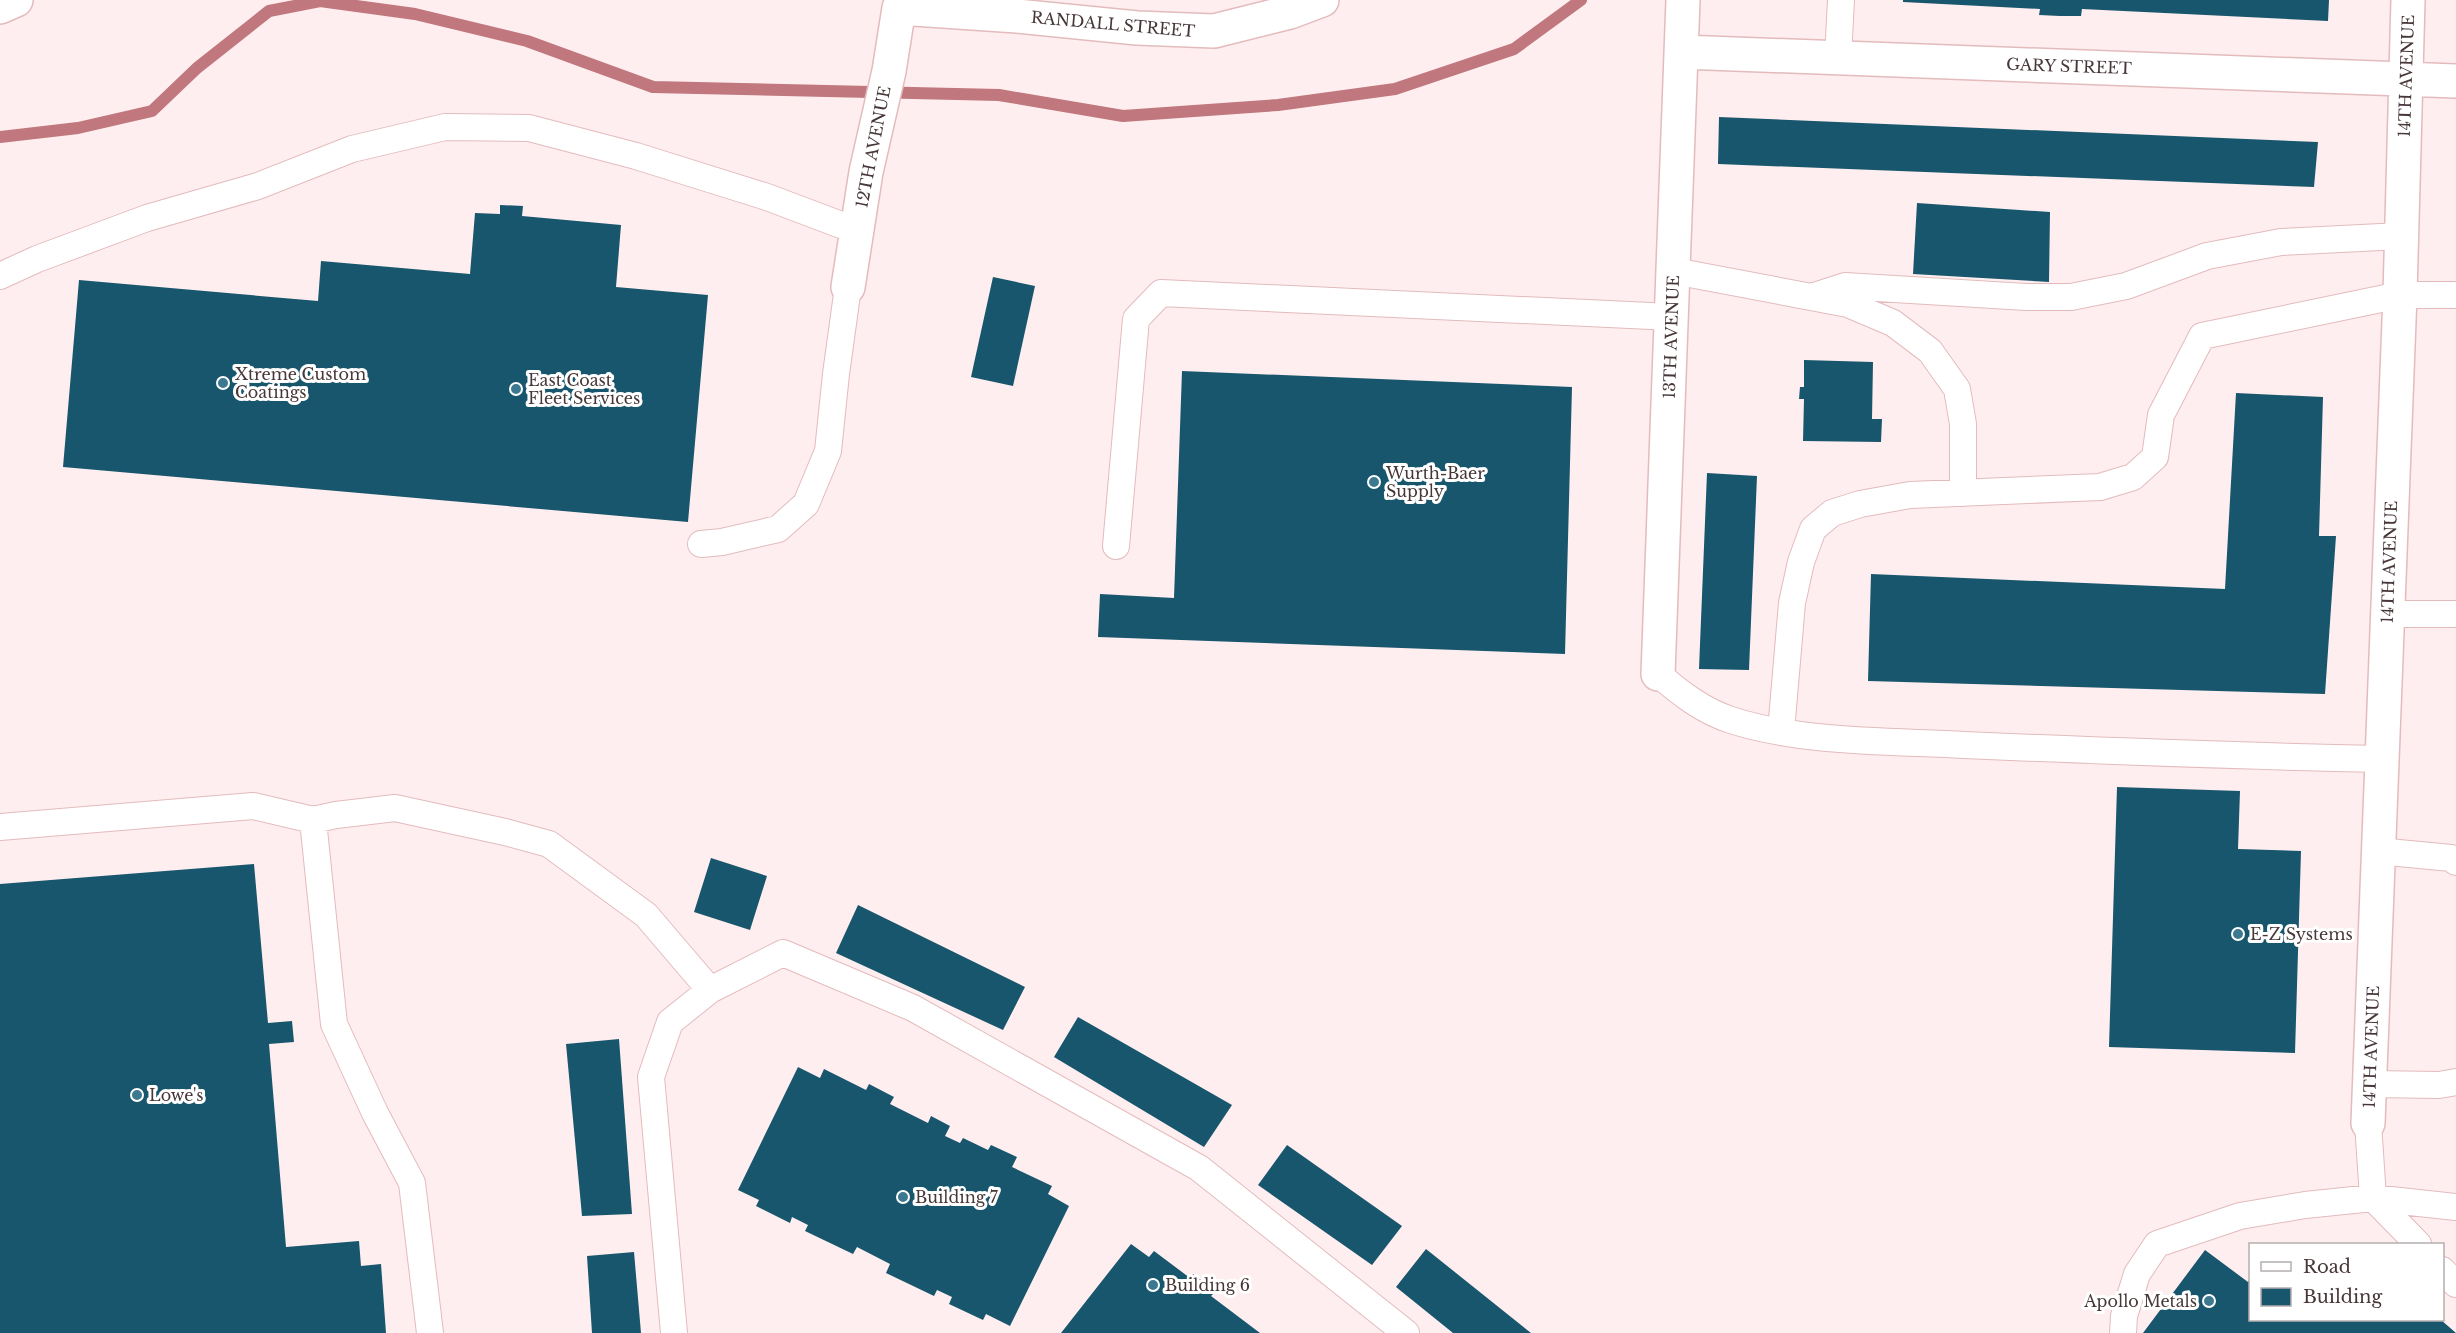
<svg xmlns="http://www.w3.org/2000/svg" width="2456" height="1333" font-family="'Libre Baskerville',serif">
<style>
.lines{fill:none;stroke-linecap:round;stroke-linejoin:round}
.stream{stroke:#c0777e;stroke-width:12}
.building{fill:#17566c}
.service-casing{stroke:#e3bbbd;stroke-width:28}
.minor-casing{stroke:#e3bbbd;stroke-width:36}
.motorway-casing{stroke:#e3bbbd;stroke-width:36}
.service{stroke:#fff;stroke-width:26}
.minor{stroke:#fff;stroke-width:33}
.motorway{stroke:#fff;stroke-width:33}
.poi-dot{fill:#3c788f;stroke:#fff;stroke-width:2}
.labels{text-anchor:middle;stroke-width:6;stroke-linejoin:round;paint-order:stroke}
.street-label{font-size:16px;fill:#473738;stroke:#fff}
.poi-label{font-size:16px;fill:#473738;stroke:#fff;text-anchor:start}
</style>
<rect width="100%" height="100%" fill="#ffeeef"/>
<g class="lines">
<!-- stream -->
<path class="stream" d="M0 137 78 128 152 111 197 68 269 11 320 1 415 14 527 41 653 87 999 95 1123 116 1278 105 1395 89 1514 49 1581 0"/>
</g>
<!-- building -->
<path class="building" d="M1903 0H2329L2328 21 2082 9 2081 16H2060L2039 15 2040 9 1903 2Z
M1719 117 2318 142 2314 187 1718 164Z
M1917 203 2050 212 2049 282 1913 274Z
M500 205 523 206 522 216 621 225 616 287 708 295 688 522 63 467 79 280 318 301 321 261 470 274 475 213 500 214Z
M993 277 1035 286 1013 386 971 377Z
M1804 360 1873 362 1872 419H1882L1881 442 1803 441 1804 399H1799L1800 387H1804Z
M1182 371 1572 387 1565 654 1098 637 1100 594 1174 598Z
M2236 393 2323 397 2319 536H2336L2325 694 1868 681 1871 574 2225 589Z
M1707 473 1757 476 1749 670 1699 669Z
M2117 787 2240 791 2238 849 2301 851 2295 1053 2109 1047Z
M711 858 767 876 750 930 694 912Z
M254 864 268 1023 292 1021 294 1042 269 1044 286 1247 359 1241 361 1266 381 1264 386 1333H0V884Z
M858 905 1025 987 1003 1030 836 953Z
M1078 1017 1232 1105 1204 1147 1054 1057Z
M619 1039 632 1214 582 1216 566 1044Z
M798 1067 820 1078 824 1069 866 1090 869 1084 894 1097 890 1104 928 1123 931 1116 950 1126 945 1136 960 1143 963 1138 988 1150 991 1145 1017 1157 1012 1167 1052 1186 1048 1194 1069 1206 1010 1326 986 1314 983 1320 949 1304 952 1297 937 1290 934 1296 886 1273 890 1264 857 1247 853 1254 805 1231 808 1225 792 1217 790 1223 756 1206 759 1200 738 1190Z
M1287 1145 1402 1226 1372 1265 1258 1185Z
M1131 1244 1149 1257 1154 1251 1190 1278 1193 1274 1216 1291 1211 1296 1260 1333H1061Z
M1426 1249 1531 1333H1453L1396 1287Z
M2205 1250 2248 1282 2250 1279V1320H2441L2456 1333H2143Z
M634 1252 641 1333H592L587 1256Z"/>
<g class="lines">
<!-- service casing -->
<g class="service-casing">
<path id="service" d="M1838 58 1841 0
M1674 271 1848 304 1893 323 1930 351 1957 389 1963 424V493
M0 276 37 259 147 218 258 186 352 149 445 127 529 128 636 156 767 197 857 231
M1811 297 1845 286 2026 297H2071L2126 286 2207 256 2281 242 2401 236
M701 544 722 542 778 529 806 504 828 451 836 374 848 287
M1116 546 1136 319 1161 293 1672 317
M2386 614H2456
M1658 674C1680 693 1703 711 1731 720 1802 743 1890 741 1964 745 2103 751 2242 756 2381 759
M1781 731 1792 603 1801 562 1813 529 1832 513 1860 504 1910 495 2100 487 2133 477 2155 457 2161 415 2202 336 2400 295H2456
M313 820 334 1024 375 1113 412 1183 430 1333
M0 827 253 806 313 820 336 815 395 808 505 832 549 844 646 915 710 990
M2378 851 2451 858 2456 862
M2370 1084 2439 1085 2456 1082
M2368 1123 2373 1198 2456 1207
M2442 1270 2456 1284
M674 1333 651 1077 670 1022 710 990 783 953 913 1008 1199 1168 1406 1333
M2123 1333 2124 1316 2137 1274 2157 1244 2240 1216 2305 1205 2373 1198 2418 1244"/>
</g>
<!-- minor casing -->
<g class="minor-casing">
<path id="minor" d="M1682 52 2456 81
M848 287 866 172 889 71 899 8 1017 16 1137 28 1214 31 1290 12 1322 0
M1658 674 1683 0
M2368 1123 2400 295 2408 0"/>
</g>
<!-- motorway casing -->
<g class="motorway-casing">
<path id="motorway" d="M0 7 16 0"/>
</g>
<!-- service -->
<use href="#service" class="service"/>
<!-- minor -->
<use href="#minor" class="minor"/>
<!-- motorway -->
<use href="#motorway" class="motorway"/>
</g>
<!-- markers -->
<g class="poi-dot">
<circle cx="223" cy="383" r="6"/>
<circle cx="516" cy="389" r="6"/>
<circle cx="1374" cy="482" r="6"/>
<circle cx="2238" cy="934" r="6"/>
<circle cx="137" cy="1095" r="6"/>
<circle cx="903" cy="1197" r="6"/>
<circle cx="1153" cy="1285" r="6"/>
<circle cx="2209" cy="1301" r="6"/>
</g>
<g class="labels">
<!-- street labels -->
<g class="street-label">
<text transform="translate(1113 24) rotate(5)" y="6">RANDALL STREET</text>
<text transform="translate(2069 66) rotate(2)" y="6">GARY STREET</text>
<text transform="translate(2406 76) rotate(-88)" y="6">14TH AVENUE</text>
<text transform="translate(873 147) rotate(-79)" y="6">12TH AVENUE</text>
<text transform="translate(1671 337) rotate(-88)" y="6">13TH AVENUE</text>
<text transform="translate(2389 562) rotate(-88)" y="6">14TH AVENUE</text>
<text transform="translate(2371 1047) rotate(-88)" y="6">14TH AVENUE</text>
</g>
<!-- poi labels -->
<g class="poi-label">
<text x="235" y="380">Xtreme Custom<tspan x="235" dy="18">Coatings</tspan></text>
<text x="528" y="386">East Coast<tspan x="528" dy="18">Fleet Services</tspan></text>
<text x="1386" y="479">Wurth-Baer<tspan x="1386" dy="18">Supply</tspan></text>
<text x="2250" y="940">E-Z Systems</text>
<text x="149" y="1101">Lowe's</text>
<text x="915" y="1203">Building 7</text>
<text x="1165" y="1291">Building 6</text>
<text x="2197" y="1307" text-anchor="end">Apollo Metals</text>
</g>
</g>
<!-- legend -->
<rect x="2249" y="1243" width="195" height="78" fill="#ffffff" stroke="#b5afaf" stroke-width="1.5"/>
<rect x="2261" y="1262" width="30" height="9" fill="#ffffff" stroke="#b5afaf" stroke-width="1.5"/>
<text x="2303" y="1273" font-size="18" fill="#473738">Road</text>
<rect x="2261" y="1288" width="30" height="18" fill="#17566c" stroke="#b5afaf" stroke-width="1.5"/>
<text x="2303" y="1303" font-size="18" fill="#473738">Building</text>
</svg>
